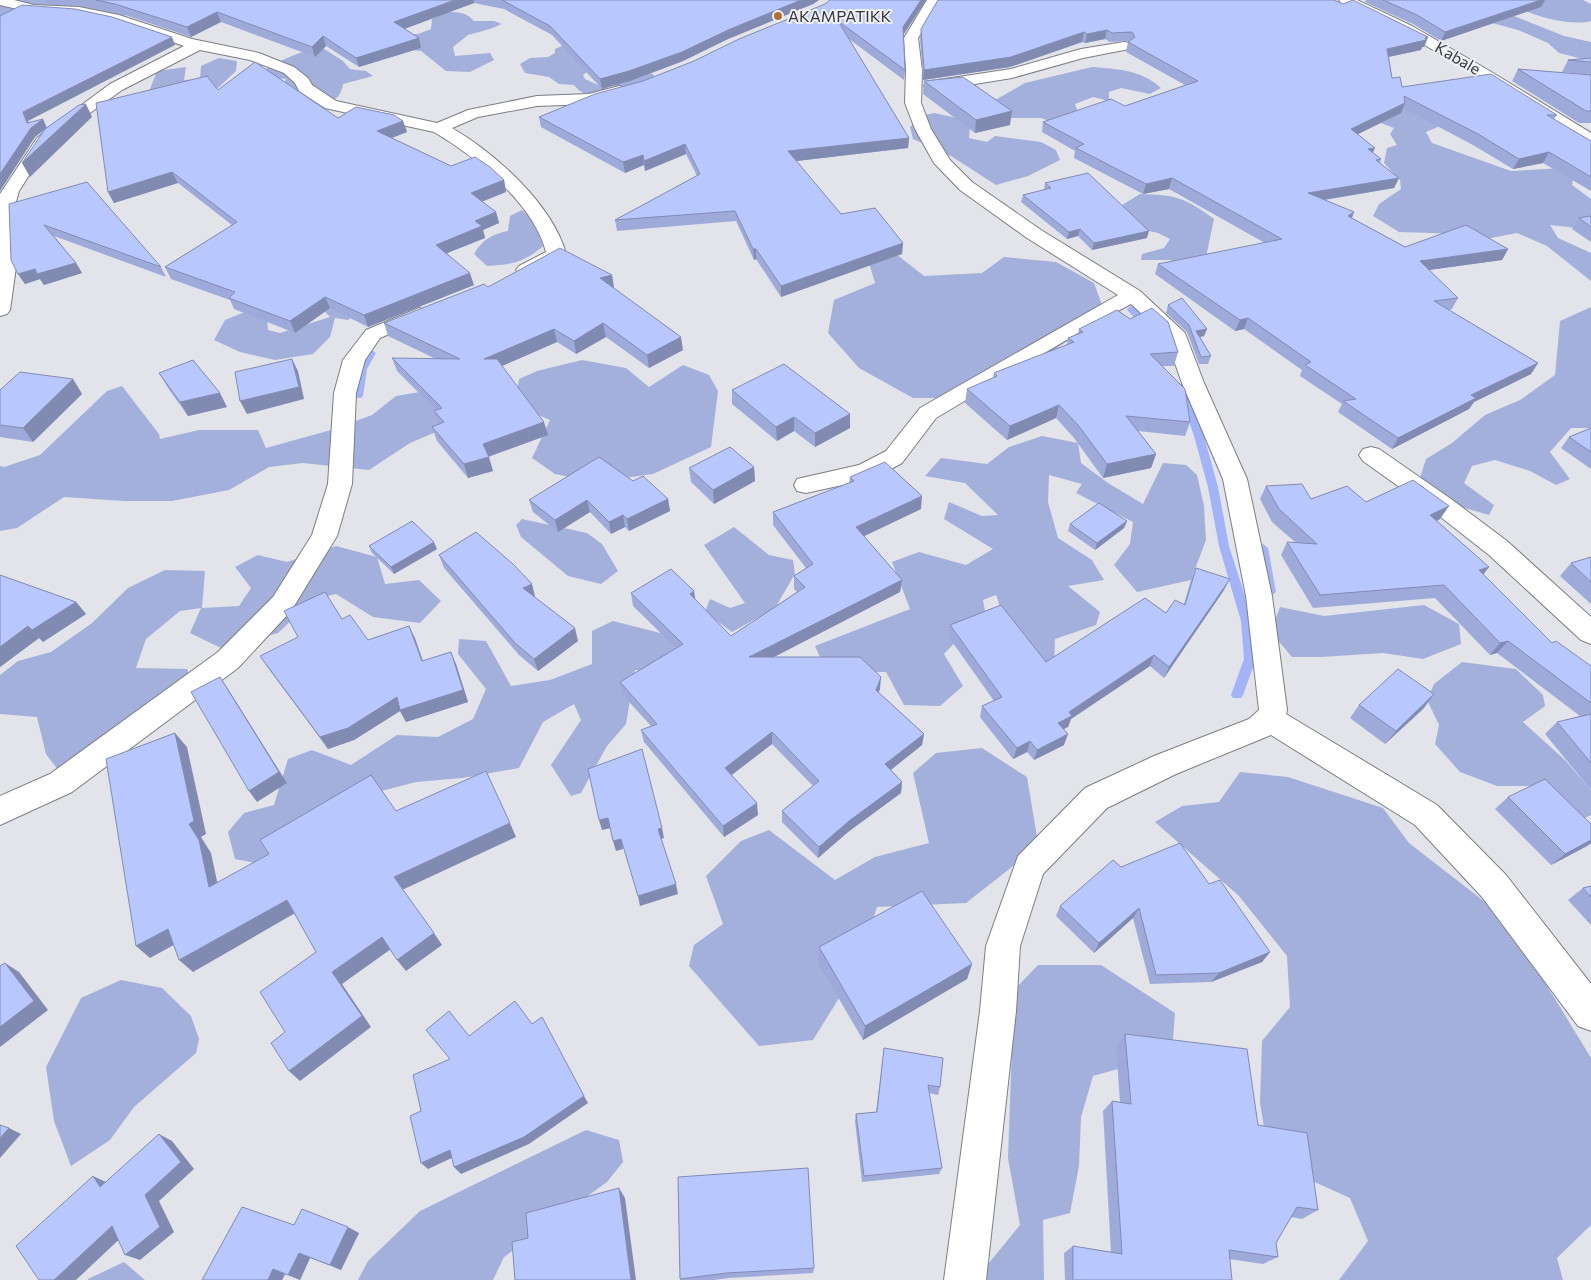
<svg xmlns="http://www.w3.org/2000/svg" width="1591" height="1280" font-family="Commissioner,sans-serif">
<style>
.green{fill:#a4b0dc}
.lines{fill:none;stroke-linecap:round;stroke-linejoin:round}
.stream{fill:#a2b3f7;fill-rule:evenodd}
.minor-casing{stroke:#7c7e83;stroke-width:2}
.minor{fill:#fff;fill-rule:evenodd}
.wall{fill:#9eabda}
.shaded-wall{fill:#818bb2}
.building{fill:#b8c7fe;stroke:#818bb2}
.poi-dot{fill:#ae6f36;stroke:#eff1f6;stroke-width:2}
.labels{text-anchor:middle;stroke-width:4;stroke-linejoin:round;paint-order:stroke}
.far-poi-label{font-size:16px;fill:#373739;stroke:#eff1f6;text-anchor:start}
.far-street-label{font-size:16px;fill:#373739;stroke:#eff1f6}
</style>
<rect width="100%" height="100%" fill="#e2e4e9"/>
<!-- green -->
<path class="green" d="M7 0H122L130 14 118 17H0V4Z
M1523 0H1583L1591 4V21C1573 26 1538 18 1522 9Z
M444 12C457 12 465 11 474 21H494L502 24 490 29 468 35 453 47 455 56 490 53 494 60 470 72 446 71 421 51 402 49 391 35 418 34 431 29 432 19Z
M1504 12 1564 36 1591 42V61L1559 53 1548 43 1518 30 1481 20Z
M564 45 629 70 653 74 659 85 619 88 615 86 618 81 594 67 583 75 585 79 607 89C592 93 585 99 574 85L559 84 549 77 525 73 520 64 530 58 548 57 555 53V49Z
M323 48 343 61 350 69 366 71 373 76 343 84C340 105 324 103 306 107L284 84 286 79 271 78 262 71C282 60 300 50 323 48Z
M219 58 237 61 236 71 219 87 200 99 148 94 157 71 186 67 184 80 200 79 201 66Z
M1092 67C1118 69 1142 70 1161 88L1150 94 1121 88 1109 92V101L1093 97 1075 104 1081 121 1063 126 1041 118H1004L972 98 997 99 1025 83Z
M1386 96 1440 126 1426 132 1432 143 1511 171 1581 167 1573 180 1572 185 1591 199V222L1577 228 1550 225 1558 238 1591 253V281L1547 246 1517 233 1491 238 1462 234 1399 232 1373 216 1379 204 1401 189 1400 180 1384 163 1387 148 1397 145 1390 134 1394 128 1370 119Z
M934 113 962 119 970 125 969 138 987 142 995 136 1041 142 1056 150 1060 160 1028 176 996 185 951 156 913 139 910 127 925 115Z
M1140 194C1176 195 1184 197 1214 219L1205 262 1195 267 1170 260H1141L1142 254 1164 248 1170 239 1158 233 1136 228 1120 213 1122 205Z
M522 210 534 221 543 246C525 262 511 265 487 266L474 254C482 240 492 234 508 231L510 216Z
M866 253 896 254 924 276 982 273 1004 257 1056 262 1094 283 1106 316 1049 353 938 398H913L859 368 828 333 834 300 875 283Z
M313 299 367 305 348 320 335 318 330 337 313 354 275 360 240 352 214 340 225 320 260 306 267 318 268 330 280 333 330 317Z
M1591 307V428H1571L1550 452 1570 479 1556 485 1530 471 1495 460 1472 466 1464 483 1494 505 1489 515 1458 506 1420 478 1426 459 1452 443 1485 415 1520 400 1555 375 1560 321Z
M582 360 626 368 649 387 683 365 709 375 718 391 711 447 653 474 595 482 555 474 532 458 550 420 515 405 519 379 537 371Z
M122 386 159 434 160 439 199 430H258L266 448 331 430 372 415 396 396 455 386 436 432 410 443 369 470 303 463 269 467 229 490 172 501H124L64 497 17 528 0 531V466L4 467 40 455 107 391Z
M1042 436 1078 443 1081 463 1108 483 1143 504 1163 463 1186 465 1197 475 1204 506 1206 540 1191 580 1137 592 1114 565 1130 544 1133 522 1076 493 1082 484 1049 475 1048 502 1058 538 1092 560 1104 580 1068 586 1100 612 1096 625 1055 639 1054 673 1016 651 996 595 983 600 985 611 944 654 963 686 940 706 904 705 886 672 827 673 815 646 910 609 892 562 919 552 966 565 993 549 944 519 949 502 982 516 998 515 965 483 925 476 941 458 987 464 1009 447Z
M522 519 587 533 602 544 618 571 601 584 568 576 521 537 516 525Z
M734 527 769 555 793 560 795 574 775 608 732 632 705 612 710 599 730 608 745 603 704 545Z
M336 546 377 557 385 584 419 580 441 601 420 623 373 617 336 594 314 599 278 633 221 648 190 633 201 608 180 611 146 639 136 668 187 669 199 695 58 770 46 754 37 717 0 714V675L18 661 51 652 92 623 128 588 165 570 205 571 202 608 239 606 251 588 235 567 258 555 287 562Z
M1424 605 1459 624 1461 644 1423 659 1383 653 1321 657H1292L1271 632 1280 607 1324 616Z
M613 621 676 637 680 674 635 670 626 724 607 746 581 793 571 796 551 765 581 720 574 704 543 722 519 768 462 778 416 782 324 806 262 864 235 859 228 832 244 813 274 805 288 759 312 750 351 765 397 735 438 737 473 719 486 689 458 654 459 639 486 641 511 686 550 680 592 664V631Z
M1462 662 1516 669 1543 695 1545 706 1523 722 1565 760 1591 790V815L1581 820 1528 786H1497L1460 772 1435 744 1439 725 1427 700 1434 684Z
M982 748 1027 777 1038 843 1021 860 966 903 877 907 856 971 813 1040 759 1046 689 966 694 945 723 924 706 876 741 841 769 830 835 880 875 857 929 843 913 773 936 753Z
M1240 772 1288 777 1383 808 1409 843 1485 902 1538 971 1591 1058V1225L1557 1258 1563 1280H1339L1368 1241 1350 1198 1270 1162 1260 1103 1262 1041 1290 1007 1287 956 1239 896 1155 822 1182 806 1219 802Z
M1038 965H1101L1175 1013 1173 1039 1139 1063 1093 1076 1081 1117 1079 1166 1070 1213 1043 1220 1044 1280H975L1020 1225 1008 1158 1014 990Z
M121 980 162 988 191 1016 199 1039 196 1053 134 1107 110 1140 71 1166 54 1121 46 1067 81 998Z
M586 1130 619 1140 623 1162 607 1182 504 1257 493 1280H358L368 1261 420 1211Z
M124 1262 145 1280H88V1279Z"/>
<g class="lines">
<!-- stream -->
<path class="stream" d="M1131 306 1134 307 1149 323V327H1143L1128 311 1127 309Z
M372 350 376 353 367 369 363 396 361 398H355L353 396 359 369 369 351Z
M1182 383 1187 386 1204 436 1218 487 1229 546 1253 621 1256 659 1243 695 1241 698H1233L1231 695 1244 659 1241 621 1219 546 1208 487 1194 436 1177 386Z
M1263 544 1268 548 1276 592 1271 596 1266 592 1258 548Z"/>
<!-- minor casing -->
<g class="minor-casing">
<path id="minor" d="M0 0H14L34 5 79 7 119 15 192 39 259 53 294 67 308 78 312 85 336 101 437 123 468 110 537 96 589 94 619 86 625 88 627 91 625 94 590 104 537 106 478 117 452 128C495 153 553 205 566 254L563 258 533 274 526 276 519 274 516 270 519 266 546 252C534 204 475 156 434 132L325 108 299 91 295 83 284 73 250 60 200 50 122 90 51 141 19 191 13 212 16 267 10 310 7 314 0 316V194L37 138 110 84 184 46 116 23 79 15 34 13 0 5Z
M927 0H941L918 38 922 70 921 103 931 129 950 160 972 182 1041 230 1140 291 1185 333 1204 383 1247 479 1272 596 1287 710 1286 714 1437 805 1506 875 1591 984V1031L1578 1026 1482 897 1415 825 1271 735 1176 774 1107 808 1043 874 1020 946 1016 1011 986 1280H944L980 1011 986 946 1018 856 1085 788 1154 756 1249 719 1259 710 1246 596 1223 479 1182 383 1165 335 1131 304 1088 327 936 418 902 463 874 478 806 493 797 491 794 485 797 479 859 465 886 451 920 408 1118 295 1027 238 960 190 934 163 915 129 905 103 906 70 904 38Z
M1339 0H1357L1412 26 1488 70 1591 133V145L1585 144 1478 76 1402 32 1341 3Z
M1124 42 1129 43 1131 46 1129 49 1083 58 1012 78 932 91 926 89 924 86 926 83 932 81 1011 69 1081 49Z
M419 308 426 310 429 314 426 318 380 338 365 360 356 393 352 484 337 536 291 611 238 668 72 792 0 825V796L50 774 218 652 273 597 312 535 328 484 334 393 343 360 366 330Z
M1371 447 1379 449 1451 499 1507 541 1591 617V644L1581 640 1489 555 1433 511 1363 461 1359 455 1363 449Z"/>
</g>
<!-- minor -->
<use href="#minor" class="minor"/>
</g>
<!-- wall -->
<path class="wall" d="M44 0H819L813 4 728 39 683 61 630 81 602 89 552 35 504 9 474 3 404 29 419 38 421 48 359 67 326 46 315 57 221 22 191 37 119 13 79 5 46 4Z
M926 0 903 35 905 70 904 80 849 39 909 138 908 148 796 161 841 214 903 243 902 254 781 297 756 259 754 260 736 221 617 231 615 220 697 176 686 154 645 171 644 165 625 173 541 127 539 117 643 81 694 61 825 4Z
M1366 0H1545L1541 7 1441 41 1413 24 1365 2Z
M1343 4 1428 37 1424 47H1422L1421 50 1389 57 1392 78 1402 87 1557 115 1554 119 1591 141V191L1543 163 1513 169 1473 145 1403 108 1401 113 1357 134 1373 153 1381 159 1380 163 1399 178 1394 188 1325 200 1354 212 1352 218 1405 247 1508 249 1502 260 1429 270 1458 298 1452 309 1449 310 1538 363 1531 374 1474 402 1469 409 1392 449 1338 412 1342 404 1300 376 1302 370 1244 329 1235 331 1155 274 1158 264 1265 243 1169 189 1143 194 1074 158 1075 151 1042 132 1043 122 1125 106 1185 85 1126 52 1128 42 1129 41 1110 42 1105 39 1085 43 1082 42 1010 67 923 80 920 38 921 29Z
M1591 58V75L1562 72 1568 60Z
M1518 69 1591 75V123H1579L1512 81Z
M924 81 1010 125 975 133 923 94Z
M218 90 338 118 403 121 407 132 392 138 451 166 504 180 506 192 482 201 496 212 499 223 483 230 485 238 447 253 474 285 368 327 330 308 295 333 234 309 230 300 171 279 165 267 232 225 178 183 114 203 108 192Z
M1045 183 1147 238 1092 250 1078 236 1067 239 1021 202 1023 195 1044 190Z
M9 204 161 267 166 277 54 236 76 263 82 273 44 285 40 279 25 284 18 274Z
M1591 216V242L1572 229 1579 218Z
M612 275 614 288 683 350 649 368 606 337 576 354 557 342 502 366 548 435 488 457 493 471 468 478 437 441 432 427 439 425 434 411 436 410 397 371 392 358 436 359 388 336 384 323 488 287Z
M1168 305 1207 329 1204 336 1200 337 1211 356 1208 364H1199L1187 332 1166 313Z
M1079 329 1178 352 1174 366H1163L1190 422 1185 436 1138 431 1156 454 1151 468 1103 478 1074 438 1056 418 1007 440 965 403 967 389 993 378 994 373 1067 345 1068 338 1078 334Z
M159 373 227 407 188 416 168 388Z
M73 379 82 394 33 442 0 437V390Z
M732 390 850 428 815 447 794 431 777 441 732 404Z
M1591 428V469L1561 448 1569 437Z
M754 467 755 481 714 504 691 482 689 468Z
M850 477 921 509 864 536 902 580 900 592 773 657 880 689 878 692 924 734 922 745 891 770 902 782 901 793 848 832 818 858 782 822V811L813 786 772 744 732 775 758 815 724 837 644 742 641 730 651 726 622 694 620 682 676 648 633 606 631 593 695 599 731 636 797 592 794 589V576L806 568 773 525V512L849 483Z
M633 481 668 499 670 511 629 531 625 527 611 534 590 512 558 532 533 512 529 500Z
M1266 486 1311 499 1366 502 1440 519 1437 521 1483 575 1552 643 1591 666V788L1590 789 1545 734 1557 722 1580 716 1497 653 1490 655 1435 598 1313 608 1281 555 1287 542H1295L1272 522 1260 499Z
M1127 521 1124 528 1095 550 1068 531 1070 524Z
M369 546 437 549 394 574 372 553Z
M439 555 535 596 534 597 578 641 538 671 519 655 444 568Z
M1591 557V604L1560 576 1571 563Z
M1196 568 1224 590 1164 678 1150 666 1071 719 1068 727 1063 729 1064 745 1034 760 1027 752 1013 759 980 717 982 706 994 701 948 636 950 625 1046 662 1166 613 1184 604 1191 580Z
M0 575 76 602 86 614 43 642 39 638 0 667Z
M342 619 368 640 409 626 423 661 456 664 468 702 406 722 400 711 354 740 328 749 268 668 260 656Z
M1359 705 1424 708 1385 744 1350 718Z
M1508 797 1591 824V843L1587 846 1551 865 1495 809Z
M1121 867 1209 884 1270 952 1262 962 1211 982 1150 984 1133 918 1094 953 1056 916 1060 906Z
M1591 886V924H1590L1568 900 1583 888Z
M819 947 972 964 967 979 863 1040 818 963Z
M1125 1034 1258 1125 1318 1210 1302 1219 1291 1217 1276 1243 1278 1257 1263 1264 1229 1259 1232 1280H1065L1064 1253 1073 1246 1111 1252 1103 1111 1112 1101 1120 1102 1116 1046Z
M884 1048 940 1087 938 1095 929 1093 942 1168 939 1174 862 1182 855 1121 856 1114 876 1112Z
M678 1177 814 1268 813 1273 729 1278 714 1280H680Z
M294 1225 359 1233 341 1270 310 1258 300 1280 285 1274 282 1280H202Z"/>
<!-- shaded-wall -->
<path class="shaded-wall" d="M455 0H474V3L396 32 394 22Z
M801 0H819L813 4 728 39 683 61 630 81 602 89 600 79 728 30Z
M921 0H926L902 37 903 27Z
M1541 0H1545L1541 7 1441 41 1445 32Z
M217 12 221 22 191 37 187 27Z
M1107 30 1105 39 1085 43 1087 34Z
M1084 32 1082 42 1010 67 923 80 924 70Z
M323 36 326 46 315 57 312 47Z
M172 37 175 45 28 121 30 128 43 119 47 128 35 137 0 191V174L27 123 23 112Z
M1428 37 1424 47H1422L1421 50 1383 58 1387 49Z
M419 38 421 48 359 67 356 58Z
M1405 103 1401 113 1346 140 1351 129Z
M86 104 92 117 30 177 22 163Z
M1012 111 1010 125 975 133 976 120Z
M403 121 407 132 381 142 377 131Z
M909 138 908 148 788 162V151Z
M685 144 686 154 645 171 644 161Z
M1375 148 1370 159 1368 149Z
M1549 152 1543 163 1513 169 1519 159Z
M643 155 644 165 625 173 623 162Z
M172 172 178 183 114 203 108 192Z
M1172 178 1169 189 1143 194 1146 184Z
M1399 178 1394 188 1304 203 1308 193Z
M504 180 506 192 474 205 471 193Z
M496 212 499 223 483 230 485 238 440 256 436 245 475 221Z
M1354 212 1350 222 1348 216Z
M1080 229 1078 236 1067 239 1069 232Z
M1149 231 1147 238 1092 250 1094 243Z
M903 243 902 254 781 297V286Z
M753 249H756V259L754 260Z
M1508 249 1502 260 1414 272 1420 261Z
M76 263 82 273 44 285 40 279 25 284 18 274 35 269Z
M470 273 474 285 368 327 364 315Z
M612 275 614 288 600 278Z
M325 297 330 308 295 333 290 321Z
M1248 318 1244 329 1235 331 1240 320Z
M603 323 606 337 576 354 574 341Z
M554 329 557 342 488 372 484 359Z
M1207 329 1204 336 1194 338 1196 331Z
M681 337 683 350 649 368 647 355Z
M292 359 298 371 304 399 247 414 240 401Z
M1538 363 1531 374 1474 402 1469 409 1392 449 1398 438 1471 395Z
M73 379 82 394 33 442 23 428Z
M220 393 227 407 188 416 180 402Z
M1059 405 1056 418 1007 440 1010 426Z
M850 414V428L815 447V433Z
M794 417V431L777 441 776 427Z
M544 422 548 435 487 457 483 444Z
M1156 454 1151 468 1103 478 1107 464Z
M489 457 493 471 468 478 464 464Z
M754 467 755 481 714 504 713 490Z
M922 496 921 509 856 540V527Z
M668 499 670 511 629 531 627 519Z
M587 500 590 512 558 532 555 520Z
M1449 506 1440 519 1422 528 1430 515Z
M623 515 625 527 611 534 609 522Z
M1127 521 1124 528 1095 550 1097 543Z
M434 542 437 549 394 574 391 567Z
M1489 567 1480 579 1479 570Z
M1230 579 1224 590 1164 678 1169 667Z
M902 580 900 592 749 670V657Z
M532 584 535 596 527 601 523 588Z
M694 591 696 603 690 594Z
M76 602 86 614 43 642 32 630Z
M28 626 39 638 0 667V647Z
M409 626 415 638 427 673 422 661Z
M575 628 578 641 538 671 534 659Z
M1508 641 1497 653 1490 655 1500 643Z
M451 652 456 664 468 702 406 722 400 711 354 740 328 749 320 737Z
M1154 655 1150 666 1071 719 1068 727 1054 734 1058 723 1069 712Z
M220 677 228 689 287 783 257 802 249 791Z
M881 677 880 689 875 702 876 690Z
M1434 694 1424 708 1385 744 1396 731Z
M772 732V744L726 779 725 768Z
M175 733 187 747 206 834 201 837 211 853 221 900 209 887 189 824Z
M924 734 922 745 883 776 885 764Z
M1068 734 1064 745 1034 760 1037 750Z
M1030 741 1027 752 1013 759 1017 748Z
M902 782 901 793 848 832 818 858 819 847 849 821Z
M757 803 758 815 724 837 723 826Z
M608 818 611 828 602 830 599 820Z
M510 823 516 837 402 890 394 877Z
M662 828 664 838 660 839 658 829Z
M621 839 623 849 616 851 613 841Z
M1591 840V843L1587 846 1551 865 1565 854Z
M676 884 678 894 640 906 638 896Z
M287 900 297 912 193 972 179 960Z
M1139 908 1133 918 1094 953 1099 943Z
M168 929 181 941 150 958 136 946Z
M434 933 442 945 406 971 397 960Z
M382 937 391 949 342 984 371 1027 300 1081 289 1071 332 972Z
M1270 952 1262 962 1211 982 1219 973Z
M5 963 19 972 48 1010 0 1047V1027Z
M972 964 967 979 863 1040 865 1026Z
M584 1096 588 1103 529 1144 461 1174 454 1167Z
M9 1128 21 1134 0 1158V1138Z
M159 1134 172 1141 194 1169 159 1201 174 1232 140 1260 125 1255 145 1195Z
M450 1150 456 1156 428 1169 421 1163Z
M93 1176 108 1183 100 1187Z
M619 1188 625 1198 636 1280H631Z
M112 1226 127 1232 76 1280H54Z
M348 1227 359 1233 341 1270 330 1265Z
M299 1253 310 1258 300 1280 288 1275Z
M273 1269 285 1274 282 1280H268Z"/>
<!-- building -->
<path class="building" d="M96 0H455L394 22 419 38 356 58 323 36 312 47 217 12 187 27 115 4Z
M502 0H801L728 30 682 52 629 71 600 79 550 26Z
M830 0H921L903 27 905 70 838 21 909 138 788 151 841 214 875 208 903 243 781 286 756 249H753L735 211 615 220 700 174 685 144 644 161 643 155 623 162 539 117 595 94 643 81 694 61 739 39 825 4Z
M938 0H1334L1343 4 1353 0 1428 37 1425 38 1426 40 1387 49 1392 78 1400 77 1402 87 1491 74 1557 115H1547L1591 141V177L1549 152 1519 159 1478 134 1404 96 1405 103 1351 129 1375 148 1368 149 1381 159 1376 160 1399 178 1308 193 1354 212 1348 216 1405 247 1466 225 1508 249 1420 261 1458 298 1434 301 1538 363 1471 395 1476 398 1398 438 1343 401 1356 399 1305 365 1311 362 1248 318 1240 320 1158 264 1282 239 1172 178 1146 184 1076 148 1084 144 1043 122 1111 99 1125 106 1198 81 1128 42 1135 37 1132 32 1112 33 1107 30 1087 34 1084 32 1011 57 924 70 921 29Z
M1383 0H1541L1445 32 1417 15Z
M22 5 75 9 112 17 172 37 23 112 27 123 43 119 31 128 0 174V16Z
M1591 58V62L1568 60Z
M255 62 338 118 356 107 394 115 403 121 377 131 451 166 475 157 490 167 504 180 471 193 496 212 475 221 482 226 436 245 470 273 364 315 325 297 290 321 229 298 235 292 165 267 237 222 172 172 108 192 96 103 207 76 218 90Z
M1518 69 1591 75V111H1586Z
M963 77 1012 111 976 120 924 81Z
M86 104 22 163 45 129 79 105Z
M1088 173 1149 231 1094 243 1080 229 1069 232 1023 195 1051 188 1045 183Z
M87 182 161 267 44 225 76 263 37 274 35 269 18 274 11 260 9 204Z
M1591 216V227L1579 218Z
M560 248 612 275 600 278 681 337 647 355 603 323 574 341 554 329 484 359H497L544 422 483 444 489 457 464 464 432 427 444 422 434 411 442 408 392 358 460 359 384 323 484 284 488 287Z
M1182 298 1207 329 1196 331 1211 356 1201 357 1189 325 1168 305Z
M1152 308 1168 322 1178 352 1150 354 1185 389 1190 422 1126 416 1156 454 1107 464 1078 425 1059 405 1010 426 967 389 997 376 994 373 996 372 1074 342 1068 338 1083 332 1079 329 1117 310 1130 319Z
M292 359 299 387 240 401 235 372Z
M193 360 220 393 180 402 159 373Z
M784 364 850 414 815 433 794 417 776 427 732 390Z
M20 372 73 379 23 428 0 425V390Z
M1591 428V452L1569 437Z
M730 447 754 467 713 490 689 468Z
M599 457 633 481 643 476 668 499 627 519 623 515 609 522 587 500 555 520 529 500Z
M885 462 922 496 856 527 902 580 749 657H860L881 677 876 690 924 734 885 764 902 782 849 821 819 847 782 811 819 781 772 732 725 768 757 803 723 826 641 730 657 724 620 682 683 644 631 593 671 569 694 591 690 594 731 636 805 587 794 576 813 564 773 512 854 481 850 477Z
M1413 480 1449 506 1430 515 1489 567 1479 570 1552 643 1556 641 1591 666V703L1508 641 1500 643 1444 585 1320 595 1287 542 1317 544 1279 509 1266 486 1302 484 1311 499 1347 486 1366 502Z
M1099 503 1127 521 1097 543 1070 524Z
M412 521 434 542 391 567 369 546Z
M476 532 513 564 532 584 523 588 575 628 534 659 515 643 439 555Z
M1591 557V582L1571 563Z
M1196 568 1230 579 1169 667 1154 655 1069 712 1072 716 1058 723 1068 734 1037 750 1030 741 1017 748 982 706 1002 697 950 625 1001 605 1046 662 1145 598 1166 613 1175 600 1185 605Z
M0 575 76 602 32 630 28 626 0 647Z
M325 592 342 619 350 615 368 640 409 626 422 661 451 652 463 690 400 710 397 697 348 728 320 737 260 656 298 637 284 611Z
M1398 669 1434 694 1396 731 1359 705Z
M220 677 279 772 249 791 191 692Z
M1591 714V763L1557 722Z
M175 733 194 821 189 824 199 840 209 887 269 854 260 840 371 775 396 811 486 771 510 823 394 877 434 933 397 960 382 937 332 972 362 1016 289 1071 271 1043 285 1032 260 992 316 952 287 900 179 960 168 929 136 946 106 759Z
M642 749 662 828 658 829 676 884 638 896 621 839 613 841 608 818 599 820 588 769Z
M1545 779 1591 824V840L1565 854 1508 797Z
M1180 843 1209 884 1220 880 1270 952 1219 973 1156 975 1139 908 1099 943 1060 906 1113 860 1121 867Z
M1591 886V897L1583 888Z
M922 891 972 964 865 1026 819 947Z
M5 963 34 1001 0 1027V966Z
M515 1001 532 1024 542 1017 584 1096 524 1137 454 1167 450 1150 421 1163 410 1116 421 1111 413 1075 450 1059 426 1030 449 1011 469 1036Z
M1125 1034 1247 1049 1258 1125 1307 1133 1318 1210 1297 1207 1276 1243 1278 1257 1229 1250 1232 1280H1073V1246L1122 1254 1112 1101 1131 1104Z
M884 1048 943 1058 940 1087 928 1085 942 1168 864 1176 856 1114 877 1112Z
M0 1125 9 1128 0 1138Z
M159 1134 181 1162 145 1195 160 1227 125 1255 112 1226 54 1280H39L16 1246 93 1176 100 1187Z
M808 1168 814 1268 727 1273 680 1279 678 1177Z
M619 1188 631 1280H515L512 1242 528 1238 526 1213Z
M242 1207 294 1225 302 1209 348 1227 330 1265 299 1253 288 1275 273 1269 268 1280H202Z"/>
<!-- markers -->
<circle class="poi-dot" cx="778" cy="16" r="5"/>
<g class="labels">
<!-- far-poi labels -->
<g class="far-poi-label">
<text x="788" y="22">AKAMPATIKK</text>
</g>
<!-- far-street labels -->
<g class="far-street-label">
<text transform="translate(1458 58) rotate(30)" y="6">Kabale</text>
</g>
</g>
</svg>
